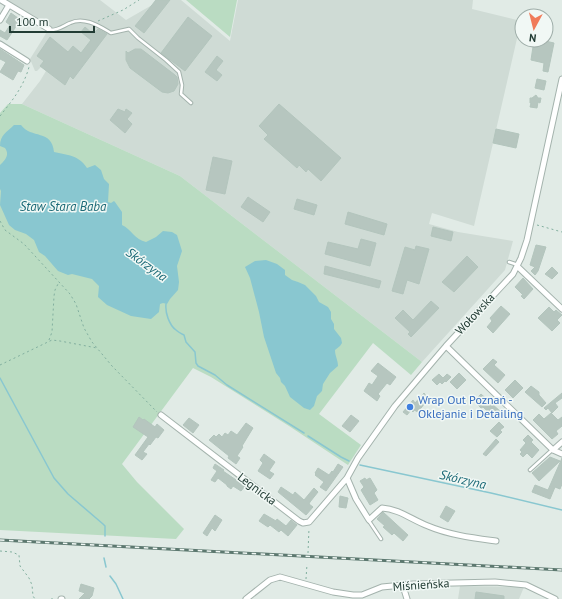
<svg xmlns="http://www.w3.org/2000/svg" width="562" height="599" font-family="'PT Sans',sans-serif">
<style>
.built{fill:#cfdbd5}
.green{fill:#badcc2}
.water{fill:#89c7d0}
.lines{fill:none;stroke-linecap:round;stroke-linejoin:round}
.stream{stroke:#89c7d0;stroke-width:1.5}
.building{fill:#b6c6bf;stroke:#b3c5bd}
.lane-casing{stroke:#a4b3ad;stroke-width:4.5}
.street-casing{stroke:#a4b3ad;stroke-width:7}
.path{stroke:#82af9f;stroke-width:1;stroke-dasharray:2 3;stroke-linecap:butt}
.lane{stroke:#fff;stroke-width:2.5}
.street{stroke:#fff;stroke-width:5}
.rail-casing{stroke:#5c786f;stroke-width:3}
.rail{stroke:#f1f8f5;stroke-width:1.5;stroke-dasharray:4.5;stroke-linecap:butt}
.shop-dot{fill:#3f7fe0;stroke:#f1f8f5;stroke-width:1.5}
.labels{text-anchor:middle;stroke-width:3;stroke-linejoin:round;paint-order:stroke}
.street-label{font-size:12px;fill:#223c34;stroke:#f1f8f5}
.shop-label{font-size:12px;fill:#366cbe;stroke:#f1f8f5;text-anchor:start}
.water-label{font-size:13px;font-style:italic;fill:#1c6a77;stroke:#f1f8f5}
</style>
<rect width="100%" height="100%" fill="#e1ebe6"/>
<!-- built -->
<path class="built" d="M6 0H100L126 20 152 5 155 0H181L230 41 238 0H473L472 9 521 21 474 226 432 213 429 224 458 232 513 241 505 270 422 362 180 176 22 104 40 81 46 71 41 67 37 71H35L30 59 50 27Z
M460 586 524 587 519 599H458Z"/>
<!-- green -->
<path class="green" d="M186 0H237L230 37Z
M8 104H22L180 176 422 362 411 375 373 343 319 414 361 445 348 465 289 426 211 377 193 368 122 464 137 482 184 529 176 539 0 530V113Z"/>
<!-- water -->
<path class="water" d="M14 125H21C31 139 52 129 54 152 67 155 79 155 87 168L95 165 101 170 104 179 109 184 108 202 111 203 114 201 115 202 122 212V225C131 229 135 240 146 242L156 237 163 231 172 232 177 235 182 251 177 266 179 282 178 290 170 299 167 304 163 303 160 304 159 312 151 319 131 316 107 305 98 297 99 286 92 279 72 274 68 275 58 271 45 256 39 252 34 240 26 234 15 230 9 225 0 205 1 191 0 189V165C5 160 10 155 5 148L0 146C0 135 7 132 14 125Z
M266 260 277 264 285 270V275L292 280 298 282 305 285 316 296 319 302 328 307 331 312V319L334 324V329L341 338 342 343 340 346 335 350C335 356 338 360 338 366L330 373 323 384 322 391 317 396 314 406 310 410 304 408 290 397 285 386 281 382 280 378 276 373 264 337 259 312 250 278 245 267 255 261Z"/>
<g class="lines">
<!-- stream -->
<path class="stream" d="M166 304C165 312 169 325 176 330 178 332 182 334 184 335L186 342 195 352 196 363 198 366 215 375 227 385 304 433
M0 378 54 478 68 494 103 524 105 526V536
M308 436 341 457 349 461
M360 465 491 493 562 510
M104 558 106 567
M110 576 116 584 123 599"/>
</g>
<!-- building -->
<path class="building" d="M156 0H170L144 33 135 26Z
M11 13 22 21 19 26 17 25 7 40 0 36V30L5 33 10 25 6 22Z
M188 17 212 36 185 71 161 53Z
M85 27 93 34 98 29 107 34 73 79 70 76 65 85 40 66 44 61 37 56 50 37 68 52 73 46 81 53 91 40 81 32Z
M534 40H541L554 43 548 72 543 71 544 63 531 60Z
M0 49 24 65 21 72 18 71 13 80 0 72 6 62 0 59Z
M135 49H141L175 75 177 77 178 84 174 91 168 93 162 92 130 68 126 60V51L128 53Z
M217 56 223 61 216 70 222 75 217 81 205 72Z
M537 79 546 81 544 90 535 88Z
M536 95 538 98H541L540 103 538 102 537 108 530 107 531 103H530V98H532Z
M279 104 341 158 321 181 308 169 306 172 299 165 297 168 264 139 268 135 259 126Z
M118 109 125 112 126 109 132 113 127 119 132 124 125 133 110 120Z
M496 129 519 134 516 148 493 143Z
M213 157 232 161 225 194 206 190Z
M248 197 270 212 263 222 241 207Z
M297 199 317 205 314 215 294 209Z
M348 212 387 224 384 235 345 224Z
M433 227 453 232 451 241 431 236Z
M361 239 376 243 370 266 325 254 328 242 358 249Z
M536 245 546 247 538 271 535 275 531 271 535 267 530 265Z
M416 246 429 249 419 284 407 280 403 294 392 291 405 247 415 250Z
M467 256 478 267 454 292 442 282Z
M325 266 381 281 379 288 324 274Z
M552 267 558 273 552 279 545 274Z
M523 278 533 289 524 299 521 296 523 295 515 287Z
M431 301 439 308 411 337 408 334 410 332 395 318 403 310 413 320Z
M501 306 510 314 493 333 487 327 492 321 490 318Z
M549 307 554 312 556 310 562 315 557 320 560 323 552 331 538 318Z
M493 359 497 362 494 365 505 375 498 383 483 369Z
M378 363 396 377 390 385 387 383 378 394 380 396 377 401 364 391 369 383 372 385 378 376 371 371Z
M459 373 466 380 457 389 450 382Z
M439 374 443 378 447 374 451 377 446 382 445 381 442 384 440 382 437 385 432 380Z
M515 380 523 388 513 398 505 390Z
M531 386 539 392V395L546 403 542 407 525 392Z
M424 393 428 399 418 412 414 410 413 412 411 410 407 415 403 412 413 400 415 403Z
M562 393V398L555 403 558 407 552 413 548 408 546 410 544 408Z
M481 394 501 412 495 418 483 407 481 408 474 401Z
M551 413 558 420 562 417V426L556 431 558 434 552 439 533 420 539 414 544 419Z
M351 415 359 421 350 432 342 426Z
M139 417 143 420 144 419 155 427 157 424 164 430 158 438 156 437 150 445 149 444 143 452 147 454 142 460 135 455 148 437 133 427Z
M189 418 199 425 193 433 183 425Z
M499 422 504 427 500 430 502 432 497 437 490 431Z
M246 423 253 428 242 446 243 447 237 456 240 458 236 464 228 458 229 456 209 440 214 435 216 437 219 434 222 437 225 433 228 435 231 431 237 435Z
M528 435 533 440 531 442 539 450 532 458 527 453 523 457 520 454 522 452 520 450 526 443 523 440Z
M496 439 499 442 486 456 483 454Z
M264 454 275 462 269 471 274 474 270 479 258 471 263 463 260 460Z
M550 457 560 461 539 481 532 473Z
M562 458V484L560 489 555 487 550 499 532 492 535 485 548 490Z
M215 464 224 470 223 471 245 486 241 491 233 486 231 489 227 486V485L218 478 215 482 211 480 217 471 213 468Z
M338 464 343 467 326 491 320 487 324 482 315 475 316 474 315 473 318 468 329 475 332 471 333 472Z
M365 478 366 480 370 478 377 490 374 493 378 500 370 505 361 490 364 487 360 481Z
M281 487 293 495 295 492 304 500 314 488 318 492 310 502 309 504 313 507 306 515 278 492Z
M340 496 348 498 346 508 339 507Z
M446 506 455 511 448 522 440 517Z
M383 512 408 535 403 541 394 533 392 535 383 527 385 526 377 519Z
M264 514 276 521 277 519 286 526 291 520 297 525 288 536 281 530 279 532 270 525 268 527 259 521Z
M215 515 222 520 215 531 212 528 207 536 203 533Z
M81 584 94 588 92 596 89 599H79L85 593 79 591Z
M476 592 504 596V599H475Z"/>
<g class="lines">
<!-- lane casing -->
<g class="lane-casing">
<path id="lane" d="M49 30C57 31 63 26 70 23 84 16 99 26 111 33L129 29 138 38 166 60 179 72 182 85 181 94 191 103
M509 262 518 265
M530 470 552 450
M369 521 381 539"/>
</g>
<!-- street casing -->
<g class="street-casing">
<path id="street" d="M1 0 49 29
M0 20 9 5
M0 44 27 61
M518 267 562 309
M446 346 553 450 562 454
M161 415 299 521 303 523 309 522 347 478 358 458 395 406 446 346 513 274 521 258 527 240 562 79
M553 450 562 442
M347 478 356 499 369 520 382 508C399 509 412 520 428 526 449 535 474 538 496 541
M403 586 407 599
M61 599H62
M246 599 270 580 280 577 333 592 353 595H362L382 587 413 584 495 582 526 585 555 599"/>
</g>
<!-- path -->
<path class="path" d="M98 21 123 10 139 0
M0 116C12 101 24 86 29 67
M0 221 5 230 24 244 70 294 76 304 84 328 92 342 112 366 157 412
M537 225 562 232
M49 340 52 332 54 296 55 290 59 282
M0 365 52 340 60 341 97 348
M0 551 12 552 19 555 20 566 29 578 32 585 33 596 35 599
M308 553 309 528
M306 579 307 564
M51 599H55"/>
<!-- lane -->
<use href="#lane" class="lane"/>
<!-- street -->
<use href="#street" class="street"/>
<!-- rail casing -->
<g class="rail-casing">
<path id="rail" d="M0 540 562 570"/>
</g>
<!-- rail -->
<use href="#rail" class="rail"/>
</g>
<!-- markers -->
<circle class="shop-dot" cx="410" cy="407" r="4"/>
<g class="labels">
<!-- street labels -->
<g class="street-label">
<text transform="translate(475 314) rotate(-47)" y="4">Wołowska</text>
<text transform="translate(257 489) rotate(37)" y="4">Legnicka</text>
<text transform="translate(421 585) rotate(-4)" y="4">Miśnieńska</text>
</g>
<!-- shop labels -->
<g class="shop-label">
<text x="418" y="404">Wrap Out Poznań -<tspan x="418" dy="14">Oklejanie i Detailing</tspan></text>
</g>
<!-- water labels -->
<g class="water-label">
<text x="63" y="211">Staw Stara Baba</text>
<text transform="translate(147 264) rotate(36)" y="5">Skórzyna</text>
<text transform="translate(463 479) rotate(13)" y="5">Skórzyna</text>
</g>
</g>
<!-- north arrow -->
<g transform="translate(534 28) rotate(187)"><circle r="19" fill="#f1f8f5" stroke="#9eada8"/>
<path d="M0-3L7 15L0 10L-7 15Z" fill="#f07b5a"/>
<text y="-6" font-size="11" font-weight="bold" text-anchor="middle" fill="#223c34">N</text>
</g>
<!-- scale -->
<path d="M10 26v6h84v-6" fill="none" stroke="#223c34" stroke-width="2"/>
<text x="16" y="26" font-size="12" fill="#223c34" stroke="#f1f8f5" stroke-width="3" paint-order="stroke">100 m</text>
</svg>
